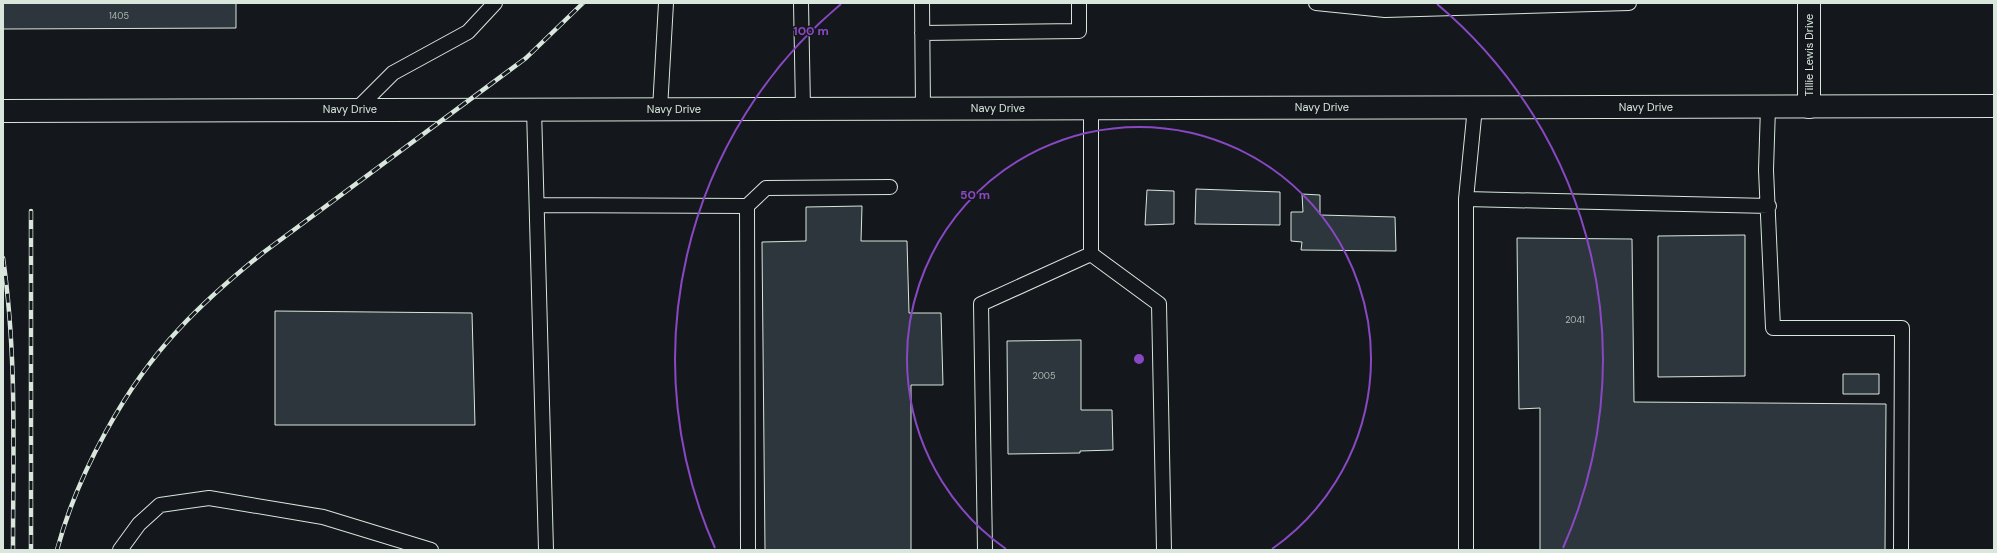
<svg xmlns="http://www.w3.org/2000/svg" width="1997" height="553" font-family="'DM Sans',sans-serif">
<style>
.building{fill:#2c363c;stroke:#d8e6dc}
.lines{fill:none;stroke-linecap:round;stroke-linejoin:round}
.lane-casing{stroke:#d8e6dc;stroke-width:16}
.street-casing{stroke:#d8e6dc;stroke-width:24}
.secondary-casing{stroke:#d8e6dc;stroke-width:24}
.lane{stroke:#14181c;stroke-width:14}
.street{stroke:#14181c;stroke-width:22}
.secondary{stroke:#14181c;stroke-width:22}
.rail-casing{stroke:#d8e6dc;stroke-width:4.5}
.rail{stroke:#14181c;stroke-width:3;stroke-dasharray:9;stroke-linecap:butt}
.ring{fill:none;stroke:#8948c3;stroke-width:2}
.labels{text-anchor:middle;stroke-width:3;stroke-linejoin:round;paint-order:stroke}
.number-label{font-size:9px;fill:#adbab4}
.street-label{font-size:11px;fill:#d8e6dc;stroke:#14181c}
.centre{fill:#8948c3;stroke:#14181c;stroke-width:2}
.ring-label{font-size:12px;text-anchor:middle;font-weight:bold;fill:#8948c3;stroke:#14181c;stroke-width:3;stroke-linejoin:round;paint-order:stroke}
</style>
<rect width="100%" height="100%" fill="#14181c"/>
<!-- building -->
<path class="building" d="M3 3H236V28L3 29Z
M1196 189 1280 192V225L1195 224Z
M1147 190 1174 191V224L1145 225Z
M1302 194 1320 195V215L1395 217 1396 251 1301 250 1302 242 1291 241V212H1303Z
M862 206 861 241H907L909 313H941L943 385H911V550H765L762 242 806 241V207Z
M1745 235V376L1658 377V236Z
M1517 238 1632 239 1634 402 1886 404 1885 550H1540V408L1519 409Z
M275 311 472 313 475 425H275Z
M1081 340V410H1112L1113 450 1080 451V453L1008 454 1007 341Z
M1843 374H1879V394H1843Z"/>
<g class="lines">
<!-- lane casing -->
<g class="lane-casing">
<path id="lane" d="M801 3 803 108
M922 3 923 108
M1316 3 1385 10 1629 3
M922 33 1079 31V3
M1768 107 1766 170 1773 328H1902L1901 550
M1091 108V254
M357 109 393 73 468 32 495 3
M534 109 546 550
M660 109 666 3
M1466 199 1769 206
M537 205 747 206 748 550
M747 206 766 188 890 187
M1091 254 1159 304 1164 550
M120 550 139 524 160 505 209 498 323 517 431 550
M985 550 981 304 1091 254
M1466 550V199L1475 107"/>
</g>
<!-- street casing -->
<g class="street-casing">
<path id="street" d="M1809 3V107"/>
</g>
<!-- secondary casing -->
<g class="secondary-casing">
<path id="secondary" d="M3 111 1994 106"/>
</g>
<!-- lane -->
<use href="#lane" class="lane"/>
<!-- street -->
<use href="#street" class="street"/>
<!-- secondary -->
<use href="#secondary" class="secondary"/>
<!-- rail casing -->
<g class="rail-casing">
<path id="rail" d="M31 211V550
M3 258C17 355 13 452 13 550
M57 550C77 475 125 386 179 329 205 301 234 276 264 252L526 58 583 3"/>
</g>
<!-- rail -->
<use href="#rail" class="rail"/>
</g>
<!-- distance rings -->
<g class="ring">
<path d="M1006 549A232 232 0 1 1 1272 549"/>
<path d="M715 548A464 464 0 0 1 841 4M1437 4A464 464 0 0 1 1563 548"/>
</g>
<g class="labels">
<!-- number labels -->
<g class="number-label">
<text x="119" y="19">1405</text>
<text x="1575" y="323">2041</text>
<text x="1044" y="379">2005</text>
</g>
<!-- street labels -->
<g class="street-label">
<text transform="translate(1809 55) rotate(-90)" y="4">Tillie Lewis Drive</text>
<text x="1322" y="111">Navy Drive</text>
<text x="1646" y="111">Navy Drive</text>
<text x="998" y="112">Navy Drive</text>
<text x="350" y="113">Navy Drive</text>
<text x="674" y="113">Navy Drive</text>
</g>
</g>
<circle cx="1139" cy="359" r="6" class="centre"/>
<g class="ring-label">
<text x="811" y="35">100 m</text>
<text x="975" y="199">50 m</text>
</g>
<!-- border -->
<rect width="1997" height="553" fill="none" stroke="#d8e6dc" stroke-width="8"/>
</svg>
